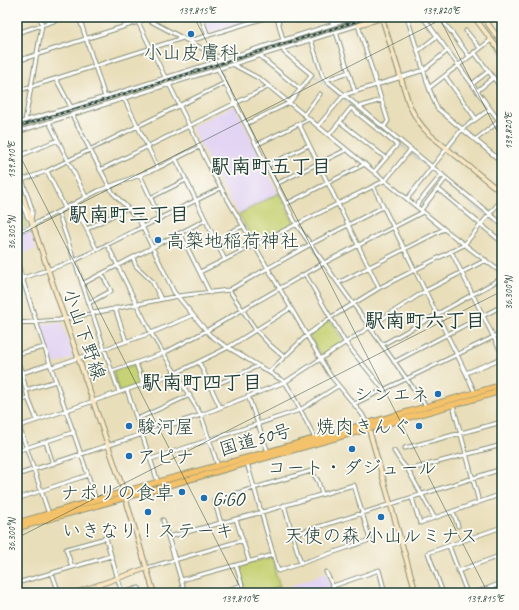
<svg xmlns="http://www.w3.org/2000/svg" width="519" height="610" font-family="Caveat,'Klee One',sans-serif">
<style>
.built{fill:#e2d4f3}
.green{fill:#c6d274;stroke:#728854}
.lines{fill:none;stroke-linecap:round;stroke-linejoin:round}
.stream{stroke:#77a9e3;stroke-width:1}
.street-casing{stroke:#848e77;stroke-width:5}
.secondary-casing{stroke:#848e77;stroke-width:6}
.highway-casing{stroke:#848e77;stroke-width:7}
.street{stroke:#fff;stroke-width:3}
.secondary{stroke:#fbe7c3;stroke-width:4}
.highway{stroke:#f4c26a;stroke-width:5}
.rail-casing{stroke:#1f3d34;stroke-width:2.5}
.rail{stroke:#fdfcf7;stroke-width:1;stroke-dasharray:3;stroke-linecap:butt}
.ticks{fill:none;stroke:#1f3d34;stroke-width:1;stroke-opacity:0.45}
.poi-dot{fill:#1f6fb2;stroke:#fdfcf7;stroke-width:1.5}
.labels{text-anchor:middle;stroke-width:3.5;stroke-linejoin:round;paint-order:stroke}
.poi-label{font-size:19px;fill:#1f3d34;stroke:#fdfcf7}
.street-label{font-size:19px;fill:#1f3d34;stroke:#fdfcf7}
.neighbourhood-label{font-size:20px;font-weight:bold;fill:#1f3d34;stroke:#fdfcf7}
.neatline{fill:none;stroke:#1f3d34;stroke-width:1.5}
.ticks-label{font-size:10px;text-anchor:middle;fill:#1f3d34}
</style>
<rect width="100%" height="100%" fill="#fdfcf7"/>
<filter id="ink" filterUnits="userSpaceOnUse"><feTurbulence type="fractalNoise" baseFrequency=".025" numOctaves="2"/><feDisplacementMap in="SourceGraphic" scale="8" xChannelSelector="R" yChannelSelector="G"/><feConvolveMatrix kernelMatrix="1 2 1 2 8 2 1 2 1" color-interpolation-filters="sRGB"/></filter>
<filter id="wash" filterUnits="userSpaceOnUse"><feTurbulence type="fractalNoise" baseFrequency=".012" numOctaves="4" result="noise"/><feDisplacementMap in="SourceGraphic" scale="16" xChannelSelector="R" yChannelSelector="G"/><feGaussianBlur stdDeviation="0.9" result="paint"/><feColorMatrix in="noise" values="0 0 0 0 0 0 0 0 0 0 0 0 0 0 0 0 0 1.4 0 .05"/><feComposite in="paint" operator="in"/></filter>
<g filter="url(#wash)">
<rect width="100%" height="100%" fill="#e9deba"/>
<!-- built -->
<path class="built" d="M203 17H263L210 33 208 32Z
M233 106 236 108 278 193 239 214 222 187 192 128 195 125Z
M29 229 36 249 17 256V233Z
M60 322 62 324 73 355 72 358 54 364 52 362 39 326 42 324Z
M326 573 334 593H271Z"/>
<!-- green -->
<path class="green" d="M486 26H487L502 45V53L484 27Z
M279 193 294 222 293 224 256 242 254 241 239 214Z
M19 204 27 226 17 230V205Z
M329 321H331L343 341 342 342 323 355 320 354 310 337 311 334Z
M136 364 143 384 119 392 113 371Z
M272 557 276 571 275 573 280 586 260 593H246L238 566Z"/>
<g class="lines">
<!-- stream -->
<path class="stream" d="M313 74 339 95
M345 100 407 150
M411 153 427 166
M433 171 437 175
M448 184 485 214
M491 218 502 228"/>
</g>
</g>
<g filter="url(#ink)">
<g class="lines">
<!-- street casing -->
<g class="street-casing">
<path id="street" d="M79 17 105 97
M143 17 222 59
M201 17 208 36
M277 17 283 40
M331 17 333 24
M407 17 429 88 437 108 462 129 490 109
M423 17 502 125
M440 17 469 56
M138 22 165 77
M426 22 434 17
M487 22 494 17
M466 31 480 48
M336 32 355 92
M17 33 66 17
M311 40 323 77 326 80 349 72
M190 41 268 17
M418 51 437 36
M474 52 502 89
M261 56 263 59 300 89
M17 61 138 22 146 19 149 17
M234 65 260 79 444 229 502 273
M218 69 296 224 426 406
M445 76 476 119
M56 79 71 107
M326 80 502 224
M169 84 213 174 320 358 330 375 362 414 367 423
M472 84 489 71
M429 88 491 40
M17 91 183 38
M477 91 493 78
M124 98 158 168
M359 107 381 100
M72 115 109 186 113 193 139 220 174 292 193 315 210 335 221 343 285 382 291 392 315 438
M304 115 320 94
M25 121 42 25 40 17
M49 122 86 197
M340 122 386 158
M17 123 105 97 356 17
M246 124 289 103 312 75 284 52 283 48
M299 124 379 288
M318 126 344 95 424 70 447 51
M17 132 358 25 388 121 384 127
M329 135 351 108 397 145 374 172
M475 140 502 119
M256 145 309 119
M17 157 58 140
M176 159 225 260
M17 164 32 209V214L31 219
M267 166 309 145
M100 170 268 87
M47 171 65 208
M140 175 160 218
M22 180 47 171 225 83
M385 181 411 149
M276 184 346 150
M373 186 466 373 475 393
M438 189 502 242
M17 194 28 218 31 219
M150 198 186 180
M407 199 462 129 502 162
M74 204 97 250
M286 204 365 164
M416 206 442 174
M421 210 446 178
M58 212 119 392
M87 229 127 208
M17 232 29 228 38 222 98 191 158 168 199 147
M180 233 210 293
M107 244 151 333 201 415 218 466
M451 251 502 354
M241 252 230 232 243 226
M133 258 136 266 152 281 161 299
M17 262 50 364 88 475 96 500
M200 272 384 181
M305 274 345 342 384 390
M17 280 74 261 221 188
M338 283 444 229
M82 284 205 220
M229 290 256 330 270 345 284 357
M89 303 111 291 102 274
M115 308 126 341
M17 323 59 320 178 296 229 290 311 244 383 207
M382 345 502 278
M17 354 45 347
M17 360 22 373 28 398 37 420
M199 362 220 407
M394 362 502 306
M136 363 143 384
M52 367 151 333 193 315
M112 371 164 353 206 331 242 310 324 263 423 212
M269 372 307 335 330 318 379 288 464 245 502 199
M22 373 50 364
M466 373 502 358
M211 387 258 366
M26 390 56 381
M127 390 158 482
M248 396 268 452
M17 402 28 398
M354 404 502 333
M453 405 479 502
M137 419 190 395
M19 426 49 514
M17 427 176 373 227 348 291 308
M46 442 53 464
M405 448 502 422
M17 451 74 432
M394 451 401 462 408 470 434 517
M151 459 300 410 338 386
M408 470 502 445
M17 475 201 415 285 382 425 291 486 260
M412 498 420 523 502 494
M17 499 88 475
M284 505 301 564
M453 511 458 526
M236 519 249 561
M163 520 185 593
M221 523 214 500 311 471 318 481 322 494
M293 535 502 469
M168 537C191 531 214 525 236 519 276 509 315 496 354 485L370 540 278 571 247 463
M449 546 467 593
M72 567 66 549 106 538 122 593
M147 568 243 540
M458 571 502 555
M326 572 336 593
M52 573 59 593
M181 580 273 555
M17 583 111 556
M242 585 244 593
M333 586 379 570 385 593
M123 593 139 588 141 593
M219 593 242 585 236 565
M435 593 442 590
M443 593 428 553 502 527
M475 593 502 583"/>
</g>
<!-- secondary casing -->
<g class="secondary-casing">
<path id="secondary" d="M474 17 502 54
M483 17 502 43
M382 18 409 104C414 116 420 125 429 134L502 193
M358 25 385 17
M17 179 121 483 154 593
M368 426 416 593
M75 593 147 568"/>
</g>
<!-- highway casing -->
<g class="highway-casing">
<path id="highway" d="M17 523 158 482 268 452 502 385
M17 528 502 391"/>
</g>
<!-- street -->
<use href="#street" class="street"/>
<!-- secondary -->
<use href="#secondary" class="secondary"/>
<!-- highway -->
<use href="#highway" class="highway"/>
<!-- rail casing -->
<g class="rail-casing">
<path id="rail" d="M17 127 370 17"/>
</g>
<!-- rail -->
<use href="#rail" class="rail"/>
</g>
</g>
<!-- ticks -->
<path class="ticks" d="M194 17 488 593M439 17 502 141M17 150 243 593M17 236 446 17M17 538 502 291"/>
<!-- markers -->
<g class="poi-dot">
<circle cx="191" cy="34" r="4"/>
<circle cx="158" cy="240" r="4"/>
<circle cx="438" cy="394" r="4"/>
<circle cx="129" cy="426" r="4"/>
<circle cx="419" cy="426" r="4"/>
<circle cx="352" cy="449" r="4"/>
<circle cx="129" cy="456" r="4"/>
<circle cx="182" cy="492" r="4"/>
<circle cx="204" cy="498" r="4"/>
<circle cx="148" cy="512" r="4"/>
<circle cx="381" cy="517" r="4"/>
</g>
<g class="labels">
<!-- poi labels -->
<g class="poi-label">
<text x="191" y="59">小山皮膚科</text>
<text x="166" y="247" text-anchor="start">高築地稲荷神社</text>
<text x="430" y="401" text-anchor="end">シンエネ</text>
<text x="137" y="433" text-anchor="start">駿河屋</text>
<text x="411" y="433" text-anchor="end">焼肉きんぐ</text>
<text x="137" y="463" text-anchor="start">アピナ</text>
<text x="352" y="474">コート・ダジュール</text>
<text x="174" y="499" text-anchor="end">ナポリの食卓</text>
<text x="212" y="505" text-anchor="start">GiGO</text>
<text x="148" y="537">いきなり！ステーキ</text>
<text x="381" y="542">天使の森 小山ルミナス</text>
</g>
<!-- street labels -->
<g class="street-label">
<text transform="translate(85 334) rotate(71)" y="7">小山下野線</text>
<text transform="translate(255 439) rotate(-16)" y="7">国道50号</text>
</g>
<!-- neighbourhood labels -->
<g class="neighbourhood-label">
<text x="271" y="173">駅南町五丁目</text>
<text x="129" y="221">駅南町三丁目</text>
<text x="425" y="327">駅南町六丁目</text>
<text x="202" y="389">駅南町四丁目</text>
</g>
</g>
<!-- margin -->
<rect width="519" height="610" fill="none" stroke="#fdfcf7" stroke-width="44"/>
<rect x="22" y="22" width="475" height="566" class="neatline"/>
<g class="ticks-label">
<text x="197" y="14">139.815°E</text>
<text x="441" y="14">139.820°E</text>
<text transform="translate(508 131) rotate(-90)" y="4">139.820°E</text>
<text transform="translate(11 160) rotate(-90)" y="4">139.810°E</text>
<text transform="translate(11 233) rotate(-90)" y="4">36.305°N</text>
<text transform="translate(508 293) rotate(-90)" y="4">36.300°N</text>
<text transform="translate(11 535) rotate(-90)" y="4">36.300°N</text>
<text x="240" y="602">139.810°E</text>
<text x="485" y="602">139.815°E</text>
</g>
</svg>
